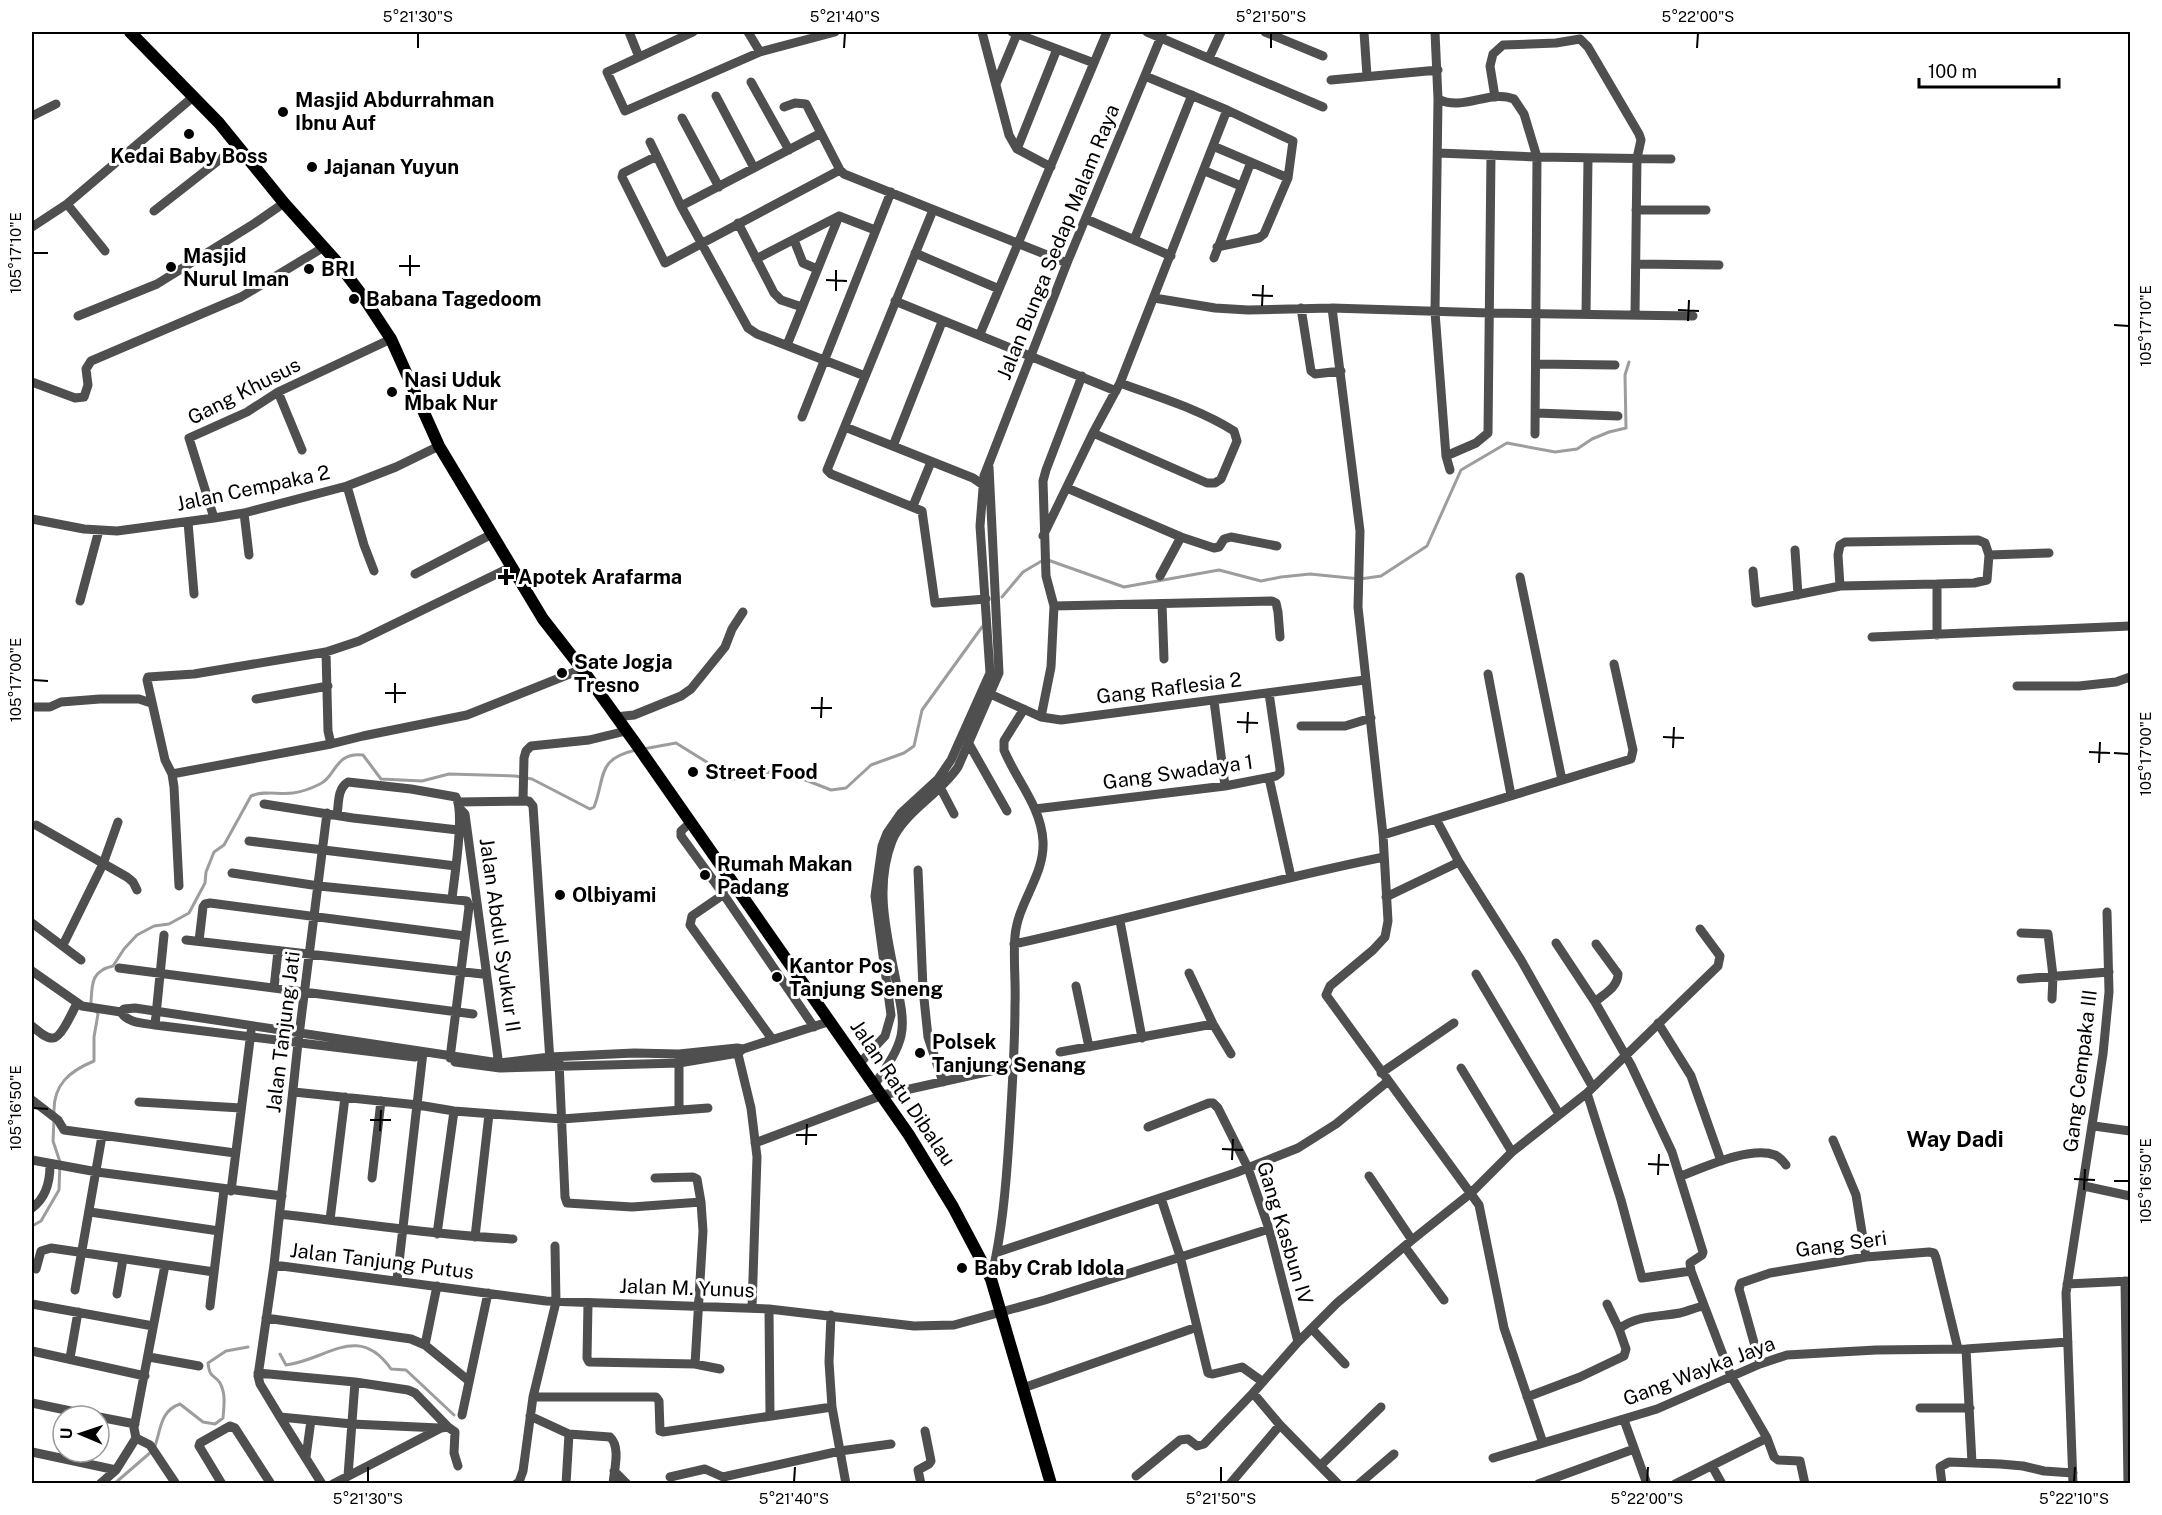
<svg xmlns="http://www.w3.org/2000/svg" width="2162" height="1515" font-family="'Public Sans',sans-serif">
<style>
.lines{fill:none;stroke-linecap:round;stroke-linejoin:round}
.stream{stroke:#9d9d9d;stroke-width:3}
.minor{stroke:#4f4f4f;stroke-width:9}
.major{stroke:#000;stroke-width:12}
.ticks{fill:none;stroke:#000;stroke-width:2}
.poi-dot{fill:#000;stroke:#fff;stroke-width:2}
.labels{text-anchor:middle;stroke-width:6;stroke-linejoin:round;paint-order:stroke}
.poi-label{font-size:20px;font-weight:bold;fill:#000;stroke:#fff;text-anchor:start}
.street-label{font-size:20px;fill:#000;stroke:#fff}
.quarter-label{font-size:22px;font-weight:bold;fill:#000;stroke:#fff}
.neatline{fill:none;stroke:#000;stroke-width:2}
.ticks-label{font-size:15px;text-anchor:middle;fill:#000}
</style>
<rect width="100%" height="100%" fill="#fff"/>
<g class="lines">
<!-- stream -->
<path class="stream" d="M1002 597 1023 572 1045 559 1124 587 1219 570 1261 581 1281 577 1310 574 1360 579 1381 576 1427 546 1461 470 1507 443 1555 452 1577 449 1592 439 1609 432 1626 428 1625 375 1629 362
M643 749 676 743 734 779 780 770 831 790 846 788 871 765 904 753 914 746 922 710 982 627
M92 1005 91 1003C92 984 91 971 113 966L124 949 137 935 154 926 169 924 189 913 205 883 206 872 214 852 224 845 251 796C265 790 278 795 293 793 301 792 312 788 320 784 336 777 334 752 363 755L381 779 422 781 449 774 515 776 532 779 590 809 594 807C606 776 596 759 636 750
M54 1113C53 1084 70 1071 94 1061V1037L98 1014 96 1011
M32 1226 41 1221 59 1190 60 1162 53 1141 54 1120
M280 1354 286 1365C327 1360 358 1322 391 1369L406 1370 454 1415
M155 1446C161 1429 160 1411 180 1404L203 1422 215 1424 223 1418C224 1406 226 1394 220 1383 213 1373 210 1379 208 1363L226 1351 248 1347
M114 1484 151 1452"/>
<!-- minor -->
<path class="minor" d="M629 32 639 57
M693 32 607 72 625 111 760 52 835 32
M748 32 760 52
M982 32 1009 135 1017 149 1051 167
M1012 32 1094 63
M1147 32 1323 107
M1265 32 1323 56
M1364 32 1367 76
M1435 32 1438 99C1463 112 1490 89 1514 99L1524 114 1537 157 1535 434
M1209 58 1221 32
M1145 76 1227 110 1293 141 1288 178 1264 234 1259 238 1217 247
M1331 80 1438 70
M751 82 789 150
M996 84 1017 34
M716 96 754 168
M1495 97 1490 66 1493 54 1503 45 1556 43 1580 39 1588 47 1639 134 1641 140 1637 158 1635 315
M1438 99 1435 312 1446 456 1450 470
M784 107 795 103 806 104 840 170 844 174 1067 263
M32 116 56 104
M682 118 719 187
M650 142 681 206 748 328 757 334 865 376
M1213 146 1288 178
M1017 149 1057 49
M1438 153 1537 157 1671 159
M657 156 623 173 622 177 665 263 840 170
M1205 171 1241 186
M67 204 105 251
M681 206 821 133
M933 210 827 470 831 474 922 511 935 603 986 599
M1636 210H1706
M154 211 237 146
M1086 219 1171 256
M738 223 774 293 781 300 802 307
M32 227 67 204 193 97
M794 240 803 263 817 269
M1134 240 1192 95
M915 253 999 289
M1214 258 1251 162
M756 259 839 216 875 230
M1636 264 1719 265
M1154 298 1215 308 1248 310 1332 308 1489 313 1693 316
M895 301 1116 391
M1301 308 1311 371 1315 374 1341 371
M1332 308 1360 531 1358 607 1383 835 1388 921 1385 937 1373 950 1330 986 1326 995 1479 1205 1504 1328 1543 1443
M1586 314 1588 158
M78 316 157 284 255 223 284 203
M980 334 1107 32
M787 345 839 216
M1536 364 1615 365
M32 382 75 398 84 397 88 385 86 369 91 361 241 297 324 247
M278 392 302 450
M1536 413 1618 416
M802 417 891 192
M845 427 973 478 986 487
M1093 433 1207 483H1215L1221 479 1237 441 1234 431C1199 409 1158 397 1120 383
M893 446 942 322
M1446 456 1476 443 1488 433 1491 155
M347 486 364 545 374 571
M1067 488 1181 537 1214 548 1219 547 1224 539 1231 537 1277 546
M913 506 931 462
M244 513 249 555
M214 518 189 438 247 412 278 392 391 339
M32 519 84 529 117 531 214 518 244 513 347 486 396 467 439 446
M188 522 194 594
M1043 536 1093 433 1120 383 1227 110
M1795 550 1798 595
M1989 555 2049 553
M1753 571 1756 603 1840 586 1937 584V635
M415 574 492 534
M1160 576 1181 537
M1520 577 1562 780
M1840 586 1838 555 1840 545 1845 542 1978 540 1985 543 1989 555 1987 580 1974 583 1937 584
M80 601 99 530
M1162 604 1164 659
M1054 606 1272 601 1276 603 1278 612 1280 637
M1872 637 2130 626
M326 652 328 731 331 744
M1488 674 1511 795
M2017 686H2079L2116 682 2130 677
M988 693 1041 717 1061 720 1365 680
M256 699 328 686
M1214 701 1225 786
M35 707H50L61 702 100 699H139L151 703
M615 717 634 715 681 696 691 689 725 647 732 629 743 612
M1041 717 1051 667 1054 606 1046 576 1043 481 1046 470 1082 376
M1301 726H1345L1371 718
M969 744 1007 811
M172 774 331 744 363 736 467 715 582 669
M1269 778 1291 877
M941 789 954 814
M523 801 524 758 526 751 531 746 589 740 626 731
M458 802 529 801 533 806 550 1061
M264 804 353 818 458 830
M459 808 465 814 499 1066
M1035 809 1225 786 1276 776 1280 773V769L1269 693
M337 815C339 803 337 789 348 782L411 789 456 797C465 814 454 878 452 899
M1436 819 1459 862 1521 960 1592 1086
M690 823 681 831V836L724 895 814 1027
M36 825 127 877 133 882 137 890
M1383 835 1631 759 1633 750 1614 664
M249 841 456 866
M918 870 923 989 928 1037 943 1082
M232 873 319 886 467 901 469 907 450 1058
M179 886 174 787 172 774 165 760 147 680 148 677 194 674 326 652 359 641 511 567
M727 892 692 916 690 925 772 1039
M1386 897 1459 862
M1120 921 1142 1038
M32 923 81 960
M2021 933 2048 934 2053 976 2052 999
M186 940 482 974
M199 941 203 907 205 904 210 903 465 936
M1556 943 1595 1002 1631 1065 1672 1152 1703 1252 1702 1255 1690 1263 1691 1271 1731 1376 1767 1438 1774 1457 1778 1460 1800 1461 1805 1484
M1014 944C1138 917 1260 882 1384 857
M63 945 103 864 118 822
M119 968 473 1014
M32 971 82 1006 121 1012 124 1009 135 1008 499 1063 550 1057 634 1053 679 1054 737 1048 743 1049
M1189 973 1213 1024 1231 1054
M1476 974 1559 1114
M2021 979 2109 972
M1076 986 1089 1047
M274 988 278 951
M1595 1002C1604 994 1618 987 1618 974L1596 944
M121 1012C127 1023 143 1023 155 1025L415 1057
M1658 1023 1691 1076 1721 1161
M155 1025 164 935
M32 1026C37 1030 46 1039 53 1038 61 1038 73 1011 77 1003
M737 1050 751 1108 757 1157 752 1308
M1060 1052 1213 1024
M679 1059V1110
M455 1062 500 1068 679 1063 738 1053 743 1049 831 1021
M559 1062 565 1197 567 1203 632 1207 701 1202 703 1231 695 1364
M860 1063 885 1036 891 1015 875 896 882 846 887 833 901 813 938 779 951 760 990 673 980 526 984 476 1067 263 1163 32
M1461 1068 1512 1152
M1381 1073 1454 1023
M875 1084C885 1069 897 1053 901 1036 905 1018 899 998 896 981 887 935 874 887 892 841 903 813 940 794 958 767L999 673 989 467
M294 1092 418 1105 454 1111 562 1119 708 1108
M1587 1093 1621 1200 1642 1278 1691 1271
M32 1100 58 1120 64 1130 235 1153
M139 1102 241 1108
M2094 1126 2130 1131
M1148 1127 1209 1103H1213L1218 1108 1248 1168 1269 1229 1298 1342
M1833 1140 1856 1195 1866 1257
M755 1143 883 1095 1013 1066
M32 1160 97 1172 282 1196
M1369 1176 1412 1240
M1681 1176C1705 1167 1750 1146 1775 1155 1780 1157 1783 1161 1786 1165
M372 1178 381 1101
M655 1178 693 1177 697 1179 701 1202
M2084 1186 2130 1196
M231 1191 251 1032
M1161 1198 1180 1256 1208 1373 1213 1374 1242 1367 1263 1382
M32 1208C46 1198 50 1181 50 1165
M90 1212 219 1231
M280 1214C358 1223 435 1235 513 1239
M330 1220 345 1097
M437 1234 454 1111
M475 1237 489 1114
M1405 1247 1444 1300
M998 1252 1235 1173 1298 1148 1336 1124 1387 1082
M274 1265 546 1301 769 1309 914 1326 954 1325 1045 1300 1269 1229
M36 1269 41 1251 51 1248 214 1272
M991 1279C1002 1234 1006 1186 1009 1140 1012 1094 1015 1049 1015 1004 1016 981 1013 958 1015 936 1018 902 1045 875 1043 841 1041 806 1016 780 1004 750V741L1024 709
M397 1280 423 1052
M2125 1281 2128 1484
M2067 1284 2130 1281
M75 1290 102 1136
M117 1294 123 1259
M588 1303 587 1358 589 1362 695 1364 720 1369
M32 1304 153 1326
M1607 1304 1619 1329
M210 1306 224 1190
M769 1309 770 1416
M831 1315 829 1362 832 1407 846 1484
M266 1318 411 1339 425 1345 469 1381
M1312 1329 1345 1364
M425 1345 437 1286
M1966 1349 1972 1463
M32 1351 145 1376
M149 1357 199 1366
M70 1358 78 1312
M1760 1364 1739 1289 1741 1283 1770 1273 1866 1257 1929 1252 1934 1253 1936 1258 1958 1349
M258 1373 355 1382 408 1390 415 1393 448 1427
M1023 1388 1197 1327
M533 1397H656L659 1401 660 1431 663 1432 832 1407
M1527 1397 1580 1377 1624 1356 1626 1349 1619 1329C1636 1315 1659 1317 1680 1313 1687 1311 1695 1308 1703 1306
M32 1403 95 1416
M1920 1408H1970
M462 1415 488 1293
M530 1416 569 1434 610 1437C621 1447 614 1470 613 1484
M99 1417 135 1424
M280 1417 352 1424 439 1428
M1624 1420 1647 1484
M136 1438 150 1445 176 1484
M32 1452 116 1470
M306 1457 311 1420
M1493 1458 1657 1409 1760 1364 1787 1355 1876 1350 1966 1349 2068 1342
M1321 1465 1381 1407
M1712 1466 1722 1484
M614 1471 627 1484
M348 1476 355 1382
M1136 1476 1180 1440 1188 1439 1197 1446 1204 1444 1253 1393
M670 1477 705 1469 723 1477 840 1451 891 1444
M100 1484 116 1470 136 1438 134 1428 165 1265
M222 1484 199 1446 200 1443 230 1426 235 1428 271 1484
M322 1484 280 1417 260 1384 258 1376 274 1265 298 1043 327 813
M333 1484 441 1428 448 1427 455 1432 454 1453 458 1466
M516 1484 519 1482 523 1471 533 1397 556 1302 555 1246
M566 1484 569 1434
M921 1484 918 1470 929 1464 931 1461 925 1431
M1230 1484 1280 1425
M1338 1484 1280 1425 1253 1393 1298 1342 1337 1303 1412 1240 1471 1193 1512 1152 1587 1093 1718 966 1720 956 1700 929
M1359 1484 1394 1454
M1538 1484 1634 1449
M1675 1484 1767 1438
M1942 1484 1940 1467 1949 1462 2000 1464 2023 1466 2044 1471 2073 1473
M2073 1484 2066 1293 2103 1054 2109 992 2107 912"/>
<!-- major -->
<path class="major" d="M130 32 219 123 284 203 337 262 362 295 391 339 439 446 543 619 582 669 636 744 909 1135 953 1207 991 1279 1051 1484"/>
</g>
<!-- ticks -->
<path class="ticks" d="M418 48V33M844 48 845 33M1271 48V33M1697 48 1698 33M33 253H48M399 266H420M410 276V255M826 280 847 281M836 291V270M1252 295 1273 296M1262 306 1263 285M1678 310 1699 311M1688 321 1689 300M2114 325 2129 326M33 680 48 681M385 693H406M395 703V683M811 708H832M821 718 822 697M1237 722 1258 723M1247 733 1248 712M1663 737 1684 738M1673 748 1674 727M2089 752 2110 753M2114 753 2129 754M2099 763 2100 742M33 1108 48 1109M370 1120H391M380 1131 381 1110M796 1135H817M806 1145 807 1124M1222 1149 1243 1150M1232 1160 1233 1139M1648 1164 1669 1165M1658 1175 1659 1154M2074 1179 2095 1180M2114 1181H2129M2084 1190 2085 1169M368 1482V1467M794 1482 795 1467M1221 1482V1467M1647 1482 1648 1467M2074 1482 2075 1467"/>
<!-- markers -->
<g class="poi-dot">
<circle cx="283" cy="112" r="6"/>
<circle cx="189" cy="134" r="6"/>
<circle cx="312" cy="167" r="6"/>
<circle cx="171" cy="267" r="6"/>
<circle cx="309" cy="269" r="6"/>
<circle cx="354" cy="299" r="6"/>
<circle cx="392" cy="392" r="6"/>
<path d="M503 568h6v6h6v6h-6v6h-6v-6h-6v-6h6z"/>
<circle cx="562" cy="673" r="6"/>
<circle cx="693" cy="772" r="6"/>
<circle cx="705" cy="875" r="6"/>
<circle cx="560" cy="895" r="6"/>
<circle cx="777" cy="977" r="6"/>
<circle cx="920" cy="1053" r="6"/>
<circle cx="962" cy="1268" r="6"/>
</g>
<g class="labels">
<!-- poi labels -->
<g class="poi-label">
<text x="295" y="107">Masjid Abdurrahman<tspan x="295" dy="23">Ibnu Auf</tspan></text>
<text x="189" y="163" text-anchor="middle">Kedai Baby Boss</text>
<text x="324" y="174">Jajanan Yuyun</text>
<text x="183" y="263">Masjid<tspan x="183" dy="23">Nurul Iman</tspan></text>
<text x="321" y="276">BRI</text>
<text x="366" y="306">Babana Tagedoom</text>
<text x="404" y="387">Nasi Uduk<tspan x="404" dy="23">Mbak Nur</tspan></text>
<text x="518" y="584">Apotek Arafarma</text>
<text x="574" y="669">Sate Jogja<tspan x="574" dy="23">Tresno</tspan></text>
<text x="705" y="779">Street Food</text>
<text x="717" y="871">Rumah Makan<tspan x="717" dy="23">Padang</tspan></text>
<text x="572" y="902">Olbiyami</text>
<text x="789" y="973">Kantor Pos<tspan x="789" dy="23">Tanjung Seneng</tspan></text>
<text x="932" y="1049">Polsek<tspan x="932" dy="23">Tanjung Senang</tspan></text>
<text x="974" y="1275">Baby Crab Idola</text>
</g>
<!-- street labels -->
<g class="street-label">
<text transform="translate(1058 242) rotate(-68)" y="7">Jalan Bunga Sedap Malam Raya</text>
<text transform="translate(244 391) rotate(-27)" y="7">Gang Khusus</text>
<text transform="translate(253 488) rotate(-12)" y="7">Jalan Cempaka 2</text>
<text transform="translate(1169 688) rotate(-7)" y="7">Gang Raflesia 2</text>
<text transform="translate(1178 772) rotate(-8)" y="7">Gang Swadaya 1</text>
<text transform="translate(500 935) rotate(82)" y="7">Jalan Abdul Syukur II</text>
<text transform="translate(283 1032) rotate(-83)" y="7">Jalan Tanjung Jati</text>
<text transform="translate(2080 1071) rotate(-83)" y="7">Gang Cempaka III</text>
<text transform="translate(903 1093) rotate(56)" y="7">Jalan Ratu Dibalau</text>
<text transform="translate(1285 1233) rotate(73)" y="7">Gang Kasbun IV</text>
<text transform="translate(1841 1244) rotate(-8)" y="7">Gang Seri</text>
<text transform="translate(382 1261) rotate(7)" y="7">Jalan Tanjung Putus</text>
<text transform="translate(687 1288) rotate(2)" y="7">Jalan M. Yunus</text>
<text transform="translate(1699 1371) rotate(-21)" y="7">Gang Wayka Jaya</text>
</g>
<!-- quarter labels -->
<g class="quarter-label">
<text x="1955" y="1147">Way Dadi</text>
</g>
</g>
<!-- border -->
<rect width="2162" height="1515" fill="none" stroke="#ffffff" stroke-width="66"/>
<!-- north arrow -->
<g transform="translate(81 1434) rotate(272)"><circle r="28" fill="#ffffff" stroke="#999999" stroke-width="1.5"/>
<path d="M0-4.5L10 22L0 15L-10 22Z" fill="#000000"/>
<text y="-9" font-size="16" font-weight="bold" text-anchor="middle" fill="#000000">U</text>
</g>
<!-- scale -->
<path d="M1919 78v9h140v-9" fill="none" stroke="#000000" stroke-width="3"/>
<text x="1928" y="78" font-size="18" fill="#000000" stroke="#ffffff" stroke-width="4.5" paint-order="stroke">100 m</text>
<rect x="33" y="33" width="2096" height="1449" class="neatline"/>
<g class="ticks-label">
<text x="418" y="22">5°21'30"S</text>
<text x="845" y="22">5°21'40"S</text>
<text x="1271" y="22">5°21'50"S</text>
<text x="1698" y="22">5°22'00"S</text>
<text transform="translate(16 253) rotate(-90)" y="5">105°17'10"E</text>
<text transform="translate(2146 326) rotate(-90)" y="5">105°17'10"E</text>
<text transform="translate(16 680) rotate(-90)" y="5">105°17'00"E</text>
<text transform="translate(2146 754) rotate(-90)" y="5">105°17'00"E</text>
<text transform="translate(16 1108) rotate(-90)" y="5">105°16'50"E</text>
<text transform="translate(2146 1181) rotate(-90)" y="5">105°16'50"E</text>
<text x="368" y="1504">5°21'30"S</text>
<text x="794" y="1504">5°21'40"S</text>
<text x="1221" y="1504">5°21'50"S</text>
<text x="1647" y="1504">5°22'00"S</text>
<text x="2074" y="1504">5°22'10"S</text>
</g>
</svg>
